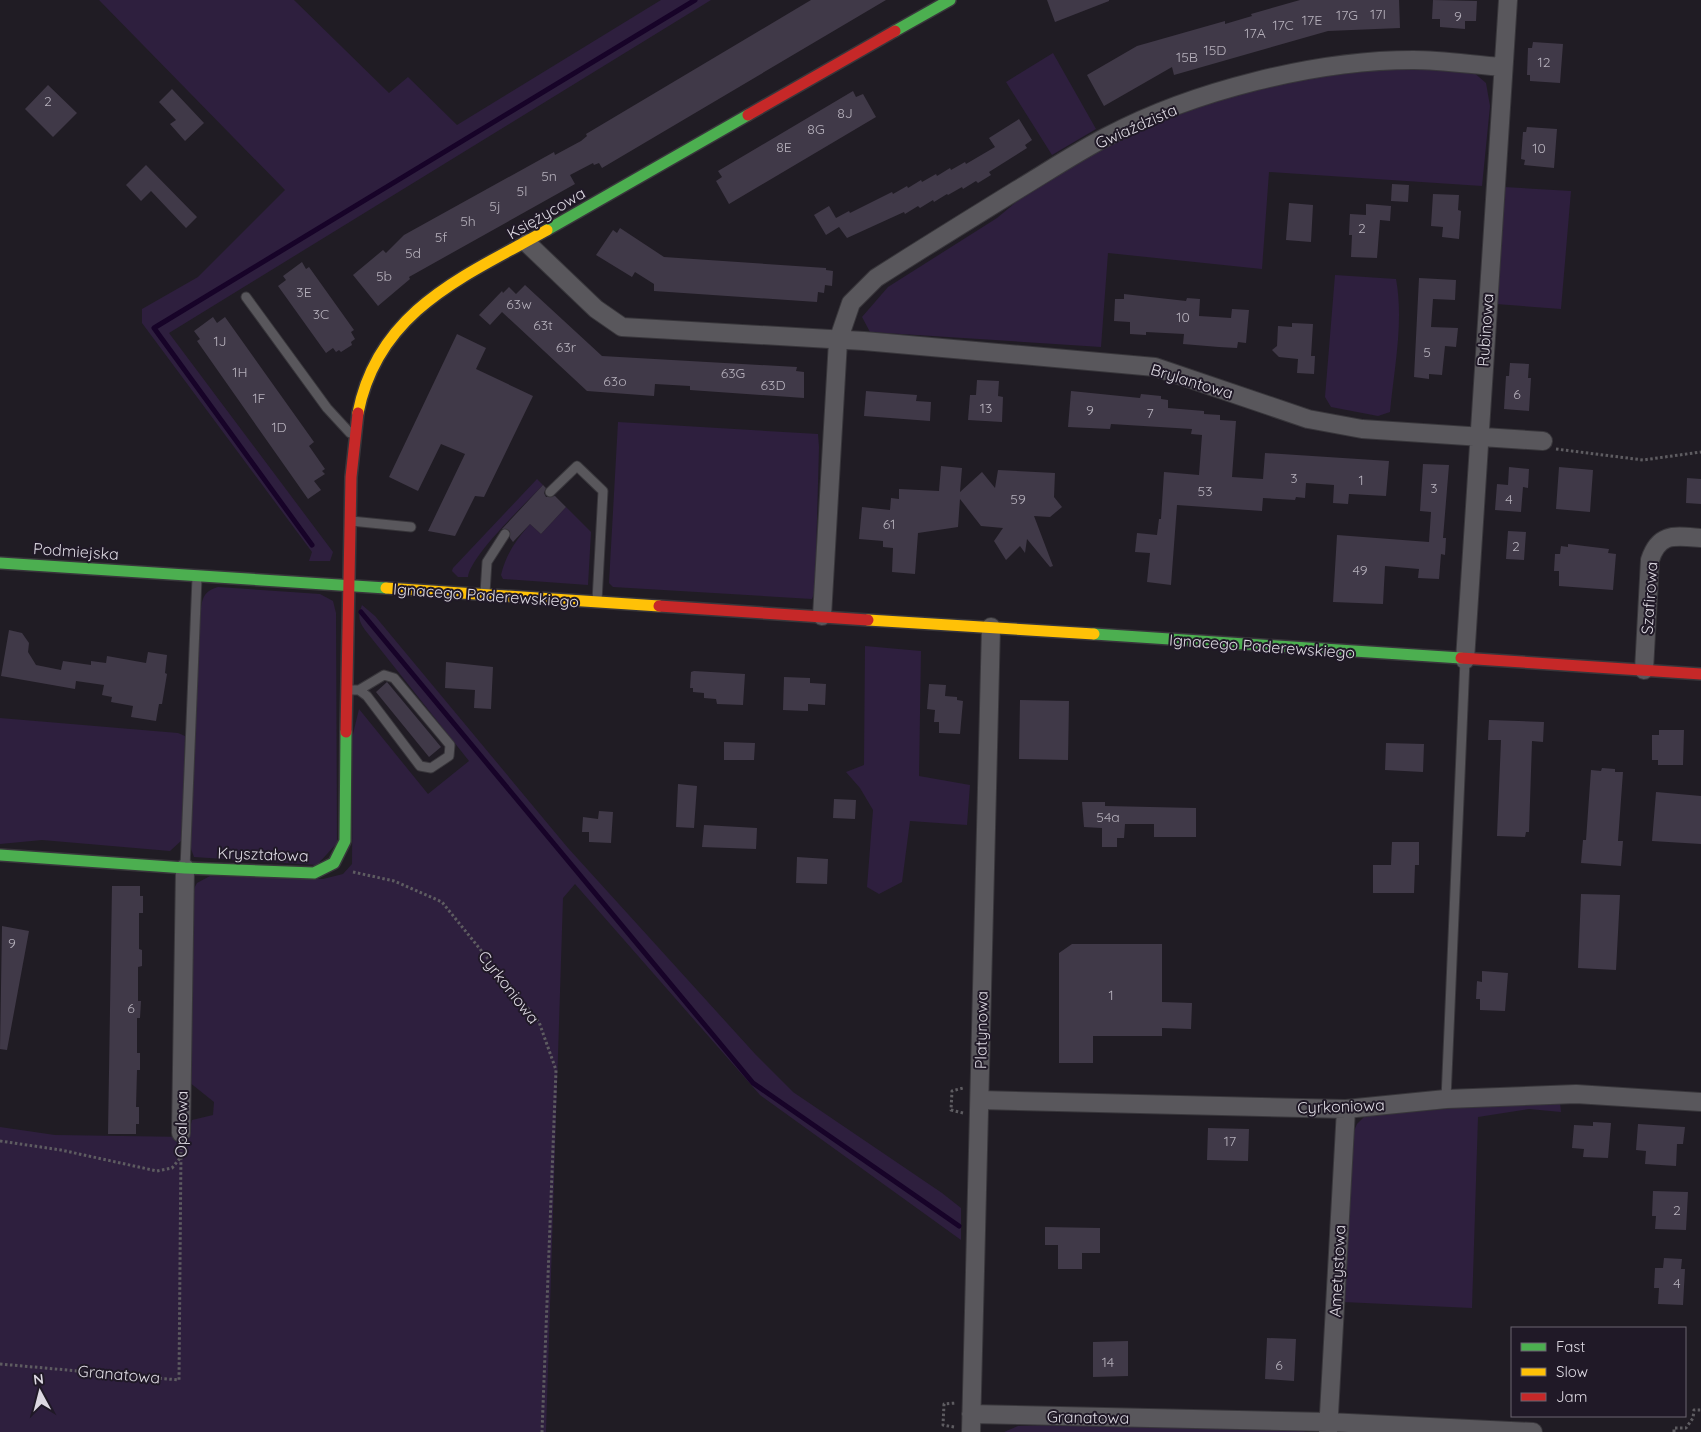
<svg xmlns="http://www.w3.org/2000/svg" width="1701" height="1432" font-family="Quicksand,sans-serif">
<style>
.green{fill:#2e1f3e}
.lines{fill:none;stroke-linecap:round;stroke-linejoin:round}
.stream{stroke:#170328;stroke-width:5}
.building{fill:#403948}
.lane-casing{stroke:#38363b;stroke-width:11}
.street-casing{stroke:#38363b;stroke-width:20}
.fast-casing{stroke:#38363b;stroke-width:14}
.slow-casing{stroke:#38363b;stroke-width:14}
.jam-casing{stroke:#38363b;stroke-width:14}
.path{stroke:#5e5c61;stroke-width:3;stroke-dasharray:2.5 2.5;stroke-linecap:butt}
.lane{stroke:#59575c;stroke-width:9}
.street{stroke:#59575c;stroke-width:18}
.fast{stroke:#4caf50;stroke-width:11}
.slow{stroke:#ffc107;stroke-width:11}
.jam{stroke:#c62828;stroke-width:11}
.labels{text-anchor:middle;stroke-width:4;stroke-linejoin:round;paint-order:stroke}
.number-label{font-size:14px;fill:#b5b0bb}
.street-label{font-size:16px;fill:#dcd8e1;stroke:#201927}
</style>
<rect width="100%" height="100%" fill="#201c24"/>
<!-- green -->
<path class="green" d="M99 0H294L389 93 408 77 457 125 661 0H711L169 333 333 552 330 561H309L312 552 142 323V309L198 277 285 190Z
M1053 53 1096 129 1052 155 1006 82Z
M1420 67 1472 71 1486 83 1490 106 1482 186 1269 172 1262 269 1108 253 1101 347 870 332 862 317 888 287 997 218 1032 189 1125 136 1215 101 1295 80 1361 68Z
M1504 187 1571 191 1561 309 1496 304Z
M1335 275 1396 279C1404 322 1394 369 1390 412L1378 416 1331 407 1325 397Z
M618 422 818 434 819 447 815 591 812 599 613 587 609 583Z
M537 479 543 485C526 503 470 556 468 577H458L452 571 453 568Z
M566 507 591 532 588 585 503 579 501 575C506 554 516 540 530 524L541 534Z
M218 587 320 594 333 601 336 613 337 843 317 865 194 857 189 843 200 618C202 601 201 592 218 587Z
M362 605 375 616 568 848 756 1055 793 1092 942 1193 961 1208V1240L760 1095 575 884 563 898 546 1432H0V1127L55 1135 188 1137 192 1120 213 1115 214 1102 189 1082V898L197 883 210 876 323 879 343 874 352 864 353 734 359 709 428 794 469 761 365 630C358 620 358 616 362 605Z
M865 646 921 651 919 776 970 785 967 825 910 821 902 882 879 894 867 887 873 810 860 788 846 772 864 765Z
M0 718 178 733 185 736 182 840 170 851 42 840 0 844Z
M1537 1101 1560 1103 1561 1112 1529 1109 1478 1117 1472 1308 1343 1302 1353 1133 1357 1124 1365 1116Z
M1055 1425 1302 1430 1305 1432H1004L1018 1426Z"/>
<g class="lines">
<!-- stream -->
<path class="stream" d="M312 545 154 328 695 0
M361 612 753 1083 959 1226"/>
</g>
<!-- building -->
<path class="building" d="M811 0H886L602 168 599 163 594 165 593 163 570 175 575 184 409 277 410 279 378 306 353 275 383 250 386 253 404 235 554 152 555 155 581 141 587 136 586 134Z
M1047 0H1109V1L1055 22Z
M1300 0H1399L1400 28 1328 31 1174 75 1172 67 1104 106 1087 75 1137 46 1225 21V24L1252 16 1251 14Z
M1433 0 1477 1 1476 21H1465V29L1440 27V19H1432Z
M1533 42 1563 44 1560 83 1530 81V75H1527L1528 48H1532Z
M48 85 77 113 53 137 25 109Z
M172 89 204 123 185 141 170 124 176 120 159 102Z
M853 91 856 97 863 94 876 117 729 204 716 181 722 177 718 171Z
M1019 119 1032 140 1025 145 1027 148 989 172 991 175 978 183 976 181 963 189 962 187 948 195 947 194 934 202 933 200 920 208 918 206 905 214 904 212 847 238 839 227 826 235 814 215 829 206 836 218 849 211 850 213 892 192 893 194 907 186 908 188 921 180 922 182 936 174 937 176 950 168 951 170 965 162 966 164 995 147 989 138Z
M1527 127 1557 129 1554 168 1524 165 1525 160 1521 159 1523 132H1526Z
M146 165 197 217 186 228 151 191 141 201 126 185Z
M1392 184 1409 185 1408 202 1391 201Z
M1433 194 1459 195 1458 210 1461 211 1459 239 1442 237 1443 227 1431 226Z
M1289 203 1313 205 1311 242 1286 240Z
M1366 204 1391 206 1390 221 1380 220 1377 258 1351 257 1352 235H1349L1350 214 1366 215Z
M620 228 664 257 826 268V270L833 271 832 286 825 285 824 293 818 292 817 302 654 291V284L635 272 632 277 596 255 613 230 617 233Z
M302 262 306 269 309 267 354 330 351 332 355 339 351 342 352 345 341 352 339 350 336 352 333 348 326 353 278 286 286 280 283 276Z
M1419 278 1456 280 1455 300 1433 299 1431 327 1458 328 1456 347 1445 346 1442 375 1429 374V379L1414 377Z
M525 285 602 356 797 367 796 371 804 372V398L690 390V386L655 384 654 396 587 391 502 312 490 325 479 315 502 291 503 293 509 287 516 294Z
M1124 294 1186 301 1187 298 1200 299 1199 316 1231 318 1232 309 1249 310 1246 343 1238 342 1237 348 1219 347 1183 344 1184 334 1146 332V335L1130 334V322L1114 321 1115 299H1124Z
M213 317 217 323 225 317 314 442 309 446 325 469 322 471 325 474 314 481 321 490 308 499 197 341 200 339 194 331Z
M1292 323 1313 324 1311 356H1315L1314 374 1297 373 1298 359 1279 357 1272 350 1277 346 1278 326 1292 327Z
M457 334 486 348 476 369 533 396 484 497 475 496 455 536 428 531 465 454 441 444 418 491 389 477Z
M1510 363 1529 364 1528 378H1531L1529 411 1504 409 1506 376H1509Z
M977 380 999 381 998 396 1003 397 1002 422 968 420 970 395H976Z
M866 391 917 395 916 401 931 402 930 421 864 416Z
M1071 391 1140 398 1141 394 1161 396V399L1168 400V408L1204 411V414L1220 415V420L1236 421 1232 477 1263 479 1265 453 1389 461 1386 496 1349 494 1348 504 1333 503 1334 485 1306 483 1305 498 1296 497 1295 500 1263 498 1262 511 1177 505 1171 585 1147 582 1150 553 1135 552 1137 533 1157 535 1159 519H1161L1164 472 1199 475 1202 435 1191 434 1192 429 1111 424 1110 429 1068 427Z
M1423 464 1449 465 1443 538H1446L1445 555 1441 554 1439 579 1418 578 1419 569 1385 566 1383 604 1333 602 1337 535 1429 542 1431 512 1420 511Z
M941 466 962 468 960 492 982 472 995 488 998 470 1055 473 1054 497 1062 507 1050 517 1034 516 1053 566 1050 567 1027 539 1025 553 1020 546 1006 560 994 541 1003 528 981 526 960 499 958 527 918 533 915 574 892 572 893 548 883 547V541L859 539 862 507 890 510 891 498 899 499V489L939 491Z
M1509 467 1529 469 1528 488 1523 487 1521 512 1495 510 1497 484 1508 485Z
M1559 467 1593 470 1590 512 1556 509Z
M1687 478 1701 479V504L1686 503Z
M543 485 546 488 544 493 546 497 555 496 566 507 541 534 530 524 513 542 510 538V531L502 529Z
M1508 531 1526 532 1524 560 1506 559Z
M1568 544 1609 549 1608 553 1616 554 1613 590 1559 586V571H1554L1555 554H1560L1561 546 1568 547Z
M9 630 22 633 29 643 28 652 36 665 61 670 63 661 91 665V661L106 663 107 656 146 663 148 652 167 655 165 673 167 674 162 704H159L156 721 131 717 133 706 111 702 112 697 102 695 104 685 76 681 75 689 1 676Z
M446 662 493 667 491 709 474 708 475 690 445 688Z
M694 671 745 674 743 705 717 704 716 699 704 698V693L693 692V688H690L691 672Z
M784 677 810 678V683L826 684 825 705 808 704V711L783 710Z
M387 682 441 747 429 757 376 692Z
M929 684 946 685 945 696 957 697V700L963 701 960 734 939 733V722H934L935 710 927 709Z
M1020 700 1069 701 1068 760 1019 759Z
M1489 720 1544 722 1543 742 1532 741 1529 832H1526L1525 837 1497 836 1501 740H1488Z
M1659 730H1684L1683 765H1658V760H1652V735H1659Z
M724 742 755 743 754 760H724Z
M1386 743 1424 744 1423 772 1385 770Z
M1602 768 1615 769V772H1623L1618 841H1623L1621 866 1581 863 1583 840H1586L1591 770 1601 771Z
M678 784 697 786 694 828 676 827Z
M1656 792 1701 796V844L1652 841Z
M834 799 856 800 855 819 833 818Z
M1082 802H1105V806L1196 808V837H1154V824H1125L1124 838H1117V847H1102V828L1084 827Z
M599 811 613 812 611 843 589 842V832H582L583 817 598 819Z
M704 825 757 828 756 849 702 847Z
M1392 842H1419V865H1415L1414 893H1373V865H1391Z
M797 857 828 859 827 884 796 883Z
M112 886H140V896H143V913H139V949L142 950V966L138 967V1001H141L140 1018H137V1053H140V1070H137L136 1107H139V1124H136V1134H108Z
M1581 894 1620 895 1616 970 1578 968Z
M2 926 29 931 7 1050 0 1049Z
M1072 944H1162V1002L1192 1003 1191 1029 1162 1028V1036H1093V1063H1059V953Z
M1482 971 1508 973 1505 1011 1480 1010V999H1476L1477 981 1482 982Z
M1593 1122 1611 1123 1608 1158 1583 1157 1584 1149 1572 1148 1574 1125 1593 1126Z
M1638 1124 1685 1127 1683 1144H1677L1676 1166 1645 1164 1646 1151 1636 1150Z
M1208 1128 1249 1129 1248 1161 1207 1160Z
M1653 1191 1688 1192 1686 1230 1655 1229 1656 1216H1652Z
M1045 1227 1100 1228V1253H1082V1269H1058V1245H1045Z
M1664 1258 1682 1259 1681 1269H1685L1683 1305 1658 1304 1659 1288H1654L1655 1268H1663Z
M1267 1338 1296 1339 1294 1381 1265 1379Z
M1128 1341V1376L1093 1377V1342Z"/>
<g class="lines">
<!-- lane casing -->
<g class="lane-casing">
<path id="lane" d="M246 297 327 408 350 433
M550 492 577 466 603 491 597 601
M351 521 411 527
M485 593 487 562 505 534
M349 690H359L367 696 420 766 431 768 449 756 450 745 394 678 384 675 359 690
M185 868 197 578
M1446 1099 1465 660"/>
</g>
<!-- street casing -->
<g class="street-casing">
<path id="street" d="M527 243 596 309 622 327 864 341 1155 367 1308 419 1362 429 1543 441
M822 616 838 341 851 303 876 278C923 248 970 219 1017 190 1047 172 1077 152 1108 136 1193 91 1316 60 1413 60 1443 60 1473 65 1503 67
M1465 660 1508 0
M1644 670 1650 560C1659 532 1675 536 1701 538
M980 1100 1346 1109 1446 1099 1576 1094 1701 1102
M181 1133 185 868
M971 1414 1328 1422 1533 1432
M971 1432 991 627
M1328 1432 1346 1109"/>
</g>
<!-- fast casing -->
<g class="fast-casing">
<path id="fast" d="M895 31 950 0
M547 230 748 115
M0 563 386 588
M1094 634 1461 658
M0 855 185 868 314 873 334 863 345 841 346 732"/>
</g>
<!-- slow casing -->
<g class="slow-casing">
<path id="slow" d="M358 413C378 310 465 276 547 230
M386 588 659 606
M868 620 1094 634"/>
</g>
<!-- jam casing -->
<g class="jam-casing">
<path id="jam" d="M748 115 895 31
M659 606 868 620
M1461 658 1701 674
M346 732 351 477 358 413"/>
</g>
<!-- path -->
<path class="path" d="M1556 449 1643 460 1701 452
M353 872 394 881 442 902 539 1022 556 1070 542 1432
M963 1113 951 1110 952 1091 963 1088
M0 1141 61 1150 157 1171 172 1168 181 1157
M0 1364 179 1380 181 1149
M954 1427 943 1425 944 1404 956 1403
M1674 1432V1428H1686L1693 1418 1694 1410H1701"/>
<!-- lane -->
<use href="#lane" class="lane"/>
<!-- street -->
<use href="#street" class="street"/>
<!-- fast -->
<use href="#fast" class="fast"/>
<!-- slow -->
<use href="#slow" class="slow"/>
<!-- jam -->
<use href="#jam" class="jam"/>
</g>
<g class="labels">
<!-- number labels -->
<g class="number-label">
<text x="1378" y="19">17I</text>
<text x="1347" y="20">17G</text>
<text x="1458" y="21">9</text>
<text x="1312" y="25">17E</text>
<text x="1283" y="30">17C</text>
<text x="1255" y="38">17A</text>
<text x="1215" y="55">15D</text>
<text x="1187" y="62">15B</text>
<text x="1544" y="67">12</text>
<text x="48" y="106">2</text>
<text x="845" y="118">8J</text>
<text x="816" y="134">8G</text>
<text x="784" y="152">8E</text>
<text x="1539" y="153">10</text>
<text x="549" y="181">5n</text>
<text x="522" y="196">5l</text>
<text x="495" y="211">5j</text>
<text x="468" y="226">5h</text>
<text x="1362" y="233">2</text>
<text x="441" y="242">5f</text>
<text x="413" y="258">5d</text>
<text x="384" y="281">5b</text>
<text x="304" y="297">3E</text>
<text x="519" y="309">63w</text>
<text x="321" y="319">3C</text>
<text x="1183" y="322">10</text>
<text x="543" y="330">63t</text>
<text x="220" y="346">1J</text>
<text x="566" y="352">63r</text>
<text x="1427" y="357">5</text>
<text x="240" y="377">1H</text>
<text x="733" y="378">63G</text>
<text x="615" y="386">63o</text>
<text x="773" y="390">63D</text>
<text x="1517" y="399">6</text>
<text x="259" y="403">1F</text>
<text x="986" y="413">13</text>
<text x="1090" y="415">9</text>
<text x="1150" y="418">7</text>
<text x="279" y="432">1D</text>
<text x="1294" y="483">3</text>
<text x="1361" y="485">1</text>
<text x="1434" y="493">3</text>
<text x="1205" y="496">53</text>
<text x="1018" y="504">59</text>
<text x="1509" y="504">4</text>
<text x="889" y="529">61</text>
<text x="1516" y="551">2</text>
<text x="1360" y="575">49</text>
<text x="1108" y="822">54a</text>
<text x="12" y="948">9</text>
<text x="1111" y="1000">1</text>
<text x="131" y="1013">6</text>
<text x="1230" y="1146">17</text>
<text x="1677" y="1215">2</text>
<text x="1677" y="1288">4</text>
<text x="1108" y="1367">14</text>
<text x="1279" y="1370">6</text>
</g>
<!-- street labels -->
<g class="street-label">
<text transform="translate(1136 126) rotate(-24)" y="6">Gwiaździsta</text>
<text transform="translate(546 213) rotate(-30)" y="6">Księżycowa</text>
<text transform="translate(1485 330) rotate(-86)" y="6">Rubinowa</text>
<text transform="translate(1192 381) rotate(17)" y="6">Brylantowa</text>
<text transform="translate(76 551) rotate(4)" y="6">Podmiejska</text>
<text transform="translate(486 595) rotate(4)" y="6">Ignacego Paderewskiego</text>
<text transform="translate(1649 598) rotate(-86)" y="6">Szafirowa</text>
<text transform="translate(1262 646) rotate(4)" y="6">Ignacego Paderewskiego</text>
<text transform="translate(263 854) rotate(2)" y="6">Kryształowa</text>
<text transform="translate(509 987) rotate(52)" y="6">Cyrkoniowa</text>
<text transform="translate(981 1030) rotate(-89)" y="6">Platynowa</text>
<text transform="translate(1341 1106) rotate(-2)" y="6">Cyrkoniowa</text>
<text transform="translate(181 1124) rotate(-89)" y="6">Opalowa</text>
<text transform="translate(1337 1271) rotate(-87)" y="6">Ametystowa</text>
<text transform="translate(119 1374) rotate(5)" y="6">Granatowa</text>
<text transform="translate(1088 1417) rotate(1)" y="6">Granatowa</text>
</g>
</g>
<!-- legend -->
<rect x="1511" y="1327" width="175" height="90" fill="#201927" stroke="#6b6571"/>
<rect x="1521" y="1343" width="25" height="8" fill="#4caf50" stroke="#6b6571"/>
<text x="1556" y="1352" font-size="15" fill="#dcd8e1">Fast</text>
<rect x="1521" y="1368" width="25" height="8" fill="#ffc107" stroke="#6b6571"/>
<text x="1556" y="1377" font-size="15" fill="#dcd8e1">Slow</text>
<rect x="1521" y="1393" width="25" height="8" fill="#c62828" stroke="#6b6571"/>
<text x="1556" y="1402" font-size="15" fill="#dcd8e1">Jam</text>
<!-- north arrow -->
<g transform="translate(40 1392) rotate(353)" stroke="#201927" stroke-width="4" paint-order="stroke">
<path d="M0-4L9 19L0 12L-9 19Z" fill="#dcd8e1"/>
<text y="-8" font-size="14" font-weight="bold" text-anchor="middle" fill="#dcd8e1">N</text>
</g>
</svg>
